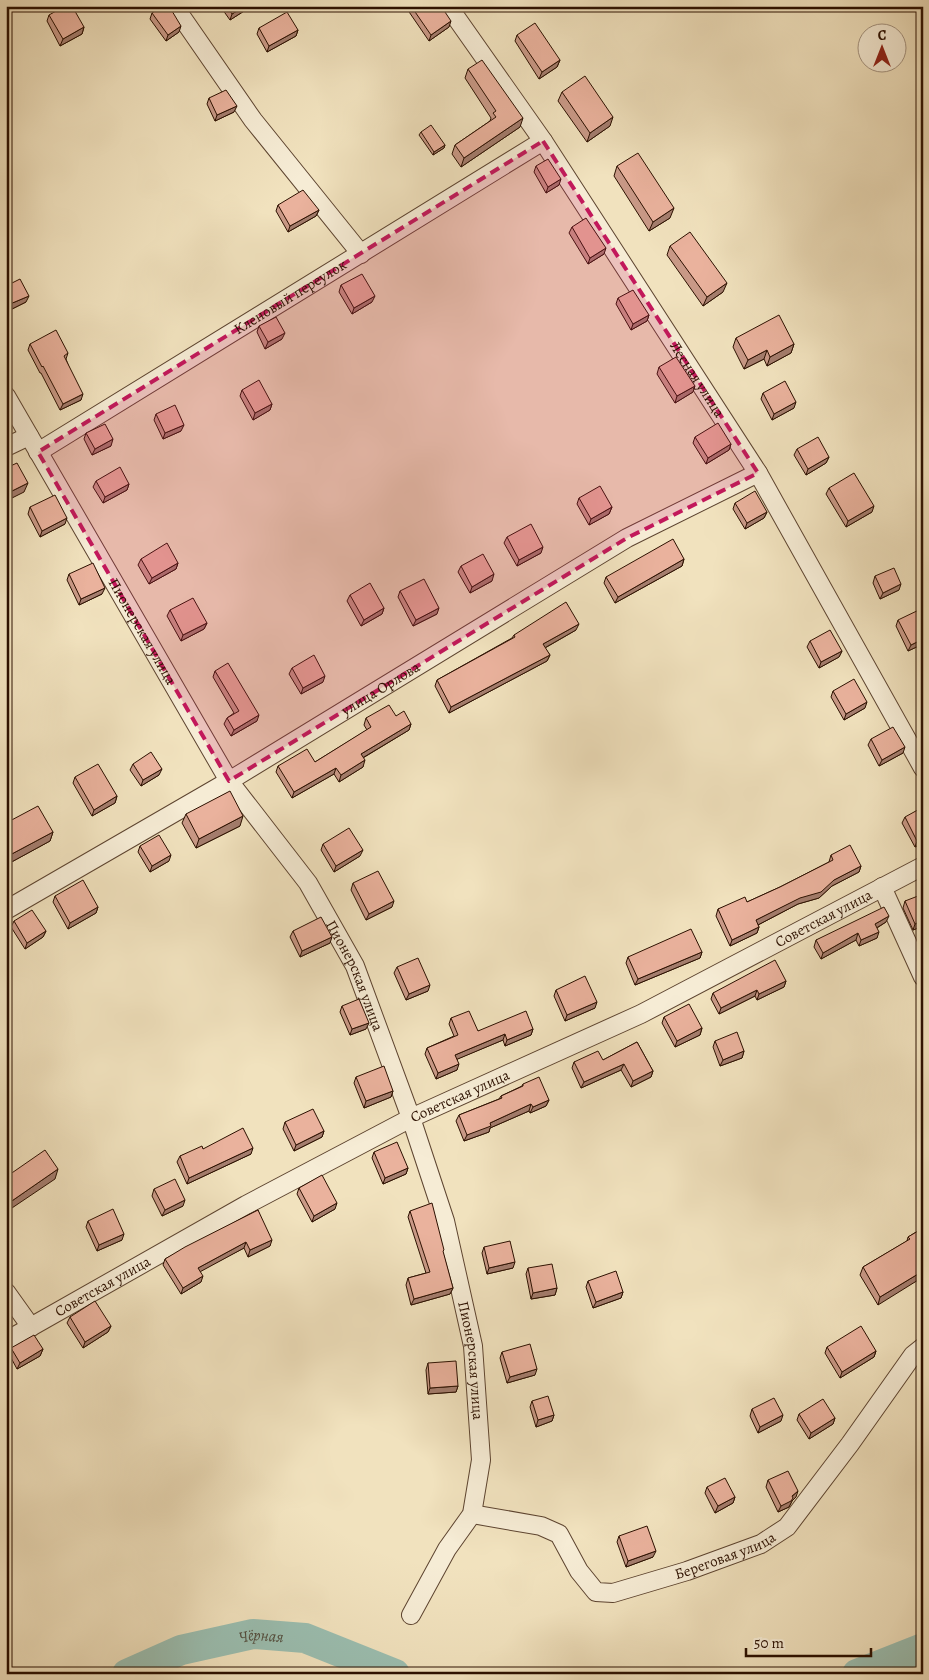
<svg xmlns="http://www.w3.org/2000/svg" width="929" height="1680" font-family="Alegreya,serif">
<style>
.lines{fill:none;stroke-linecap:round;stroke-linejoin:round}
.river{stroke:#9bbeb0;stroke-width:30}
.minor-casing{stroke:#5d4430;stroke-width:20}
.minor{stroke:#f6ecd5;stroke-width:18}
.wall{fill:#c99987;stroke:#2c1000}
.shaded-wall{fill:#a47d6e;stroke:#2c1000}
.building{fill:#eab29d;stroke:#2c1000}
.marked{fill:#c2185b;fill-opacity:0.2;stroke:#c2185b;stroke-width:4;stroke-dasharray:10 6;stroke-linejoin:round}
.labels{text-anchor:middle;stroke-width:4;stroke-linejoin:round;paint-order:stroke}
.street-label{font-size:15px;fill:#2c1000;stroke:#f6ecd5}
.water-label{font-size:16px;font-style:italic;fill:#534d3e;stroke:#f6ecd5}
</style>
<rect width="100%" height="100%" fill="#f1e2be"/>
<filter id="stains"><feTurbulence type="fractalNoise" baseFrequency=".004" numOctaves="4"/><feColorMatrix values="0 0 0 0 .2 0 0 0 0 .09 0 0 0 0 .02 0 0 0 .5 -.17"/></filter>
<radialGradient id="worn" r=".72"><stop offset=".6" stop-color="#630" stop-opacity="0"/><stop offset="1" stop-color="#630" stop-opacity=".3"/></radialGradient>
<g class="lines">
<!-- river -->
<g class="river">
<path id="s1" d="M127 1674 181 1650 253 1634 305 1638 395 1674"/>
<path d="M857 1674 923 1648"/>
</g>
<!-- minor casing -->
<g class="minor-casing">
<g id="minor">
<path d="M174 6 253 120 361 254"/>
<path id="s2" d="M448 6 543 141 758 473 923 768"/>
<path id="s3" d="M6 396 229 781 308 883 355 966 411 1118 445 1221 473 1346 481 1460 472 1514 447 1549 411 1615"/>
<path d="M6 447 29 436"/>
<path id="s4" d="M38 452 543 141"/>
<path d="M882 887 923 977"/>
<path id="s5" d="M6 910 229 781 627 538 758 473"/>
<path d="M6 1292 31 1327"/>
<path id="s6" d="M6 1341 246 1205 411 1118 641 1014 923 866"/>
<path id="s7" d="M472 1514 541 1526 559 1534 579 1571 596 1592 613 1593 687 1571 761 1544 787 1527 850 1444 913 1355 923 1347"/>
</g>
</g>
<!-- minor -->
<use href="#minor" class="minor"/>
</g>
<!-- wall -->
<path class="wall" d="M220 6H252L230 20Z
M405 6H441L449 27 429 41Z
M152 13 179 32 166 41 150 19Z
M49 15 84 27 82 34 60 46 47 21Z
M259 28 298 30 296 36 267 52 257 34Z
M517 35 560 60 557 67 539 79 515 41Z
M468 69 520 127 461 167 452 154 455 145 490 121 491 118 465 78Z
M562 92 610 126 587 142 558 101Z
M209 98 234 112 215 121 207 104Z
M421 132 445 145 444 148 433 155 419 135Z
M536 166 559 185 546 193 534 172Z
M617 166 670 218 649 231 614 176Z
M278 205 319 210 316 216 288 232 276 211Z
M572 227 604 254 588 264 569 233Z
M670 246 723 292 703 306 667 255Z
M341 285 372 302 352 314 339 292Z
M6 286 26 302 8 311 6 307Z
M618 298 649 315 647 321 631 330 616 304Z
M259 326 282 339 265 349 257 332Z
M736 338 794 344 791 353 767 366 764 359 744 369 733 347Z
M30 344 68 353 66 359 81 400 60 410 41 373H40L28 350Z
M659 367 693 392 675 403 657 374Z
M242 390 272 404 270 410 253 420 240 396Z
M763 393 794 408 772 420 761 399Z
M156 414 181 431 163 439 154 420Z
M86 433 111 446 92 455 84 439Z
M695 437 731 444 729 450 706 464 693 443Z
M797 449 829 457 826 463 806 475 794 455Z
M96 481 129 484 127 490 103 503 93 487Z
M829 488 872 512 846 527 826 494Z
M579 498 612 507 609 514 589 525 577 504Z
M735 503 767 512 764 518 745 529 733 509Z
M30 507 65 524 40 537 28 514Z
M507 537 541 553 517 566 504 543Z
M141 559 178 563 176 569 149 584 138 565Z
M684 559 682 566 615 603 604 583 606 577Z
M461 566 492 581 470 593 458 572Z
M69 574 102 594 79 605 67 580Z
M875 576 899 590 880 599 873 583Z
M400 591 437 614 413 626 398 597Z
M350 595 384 608 382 614 361 626 347 601Z
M170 610 207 623 204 629 181 641 167 616Z
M898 620 923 644 908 651 896 626Z
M576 630 545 648 550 655 547 661 449 713 435 686 437 680 512 638 514 635Z
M810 641 842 651 839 657 819 668 807 647Z
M292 668 323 682 301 694 289 674Z
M215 671 257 721 231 736 224 724 227 718 234 713 213 677Z
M833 691 865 708 844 720 831 697Z
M396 716 411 724 409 730 363 758V767L339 782 334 774 292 798 276 772 278 766 315 762 367 730 364 725 366 718Z
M871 739 903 753 879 766 868 745Z
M133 764 159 775 141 786 130 770Z
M75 777 117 796 115 803 92 816 73 783Z
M186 814 240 826 196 848 182 823Z
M905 817 923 843 915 847 902 823Z
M6 823 53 832 50 841 6 865Z
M323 844 360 856 334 872 321 850Z
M140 846 169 861 150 872 138 852Z
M831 855 861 866 859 872 832 886 819 898 798 904 758 925 759 927 757 933 730 946 716 916 718 909 747 902 780 887 829 862Z
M353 883 392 907 366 920 351 890Z
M55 896 98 907 96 913 68 929 53 902Z
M919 899 923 926 913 930 903 908 905 901Z
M14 921 46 931 43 937 25 949 11 927Z
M886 922 877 928V938L859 946 856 940 821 959 814 947 816 940Z
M293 931 330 943 300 957 290 937Z
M702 952 700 958 635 985 626 963 628 957Z
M397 967 428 991 406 1000 394 973Z
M786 981 784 987 757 1000 755 996 719 1014 711 999 713 993Z
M556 990 595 1008 565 1021 554 996Z
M342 1006 366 1029 350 1035 340 1012Z
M664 1017 702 1028 700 1035 675 1047 662 1023Z
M451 1018 478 1031 533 1029 531 1035 505 1046 503 1040 457 1059V1070L436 1079 425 1054 427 1048 454 1036 449 1024Z
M715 1041 744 1051 742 1058 720 1066 713 1047Z
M637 1042 653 1071 651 1077 631 1087 621 1070 581 1088 572 1068 574 1062 603 1060Z
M356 1077 393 1091 391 1097 364 1108 354 1083Z
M523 1084 549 1100 546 1106 530 1113 529 1111 490 1128 489 1132 464 1141 456 1121 459 1115 499 1099 501 1096 522 1086Z
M285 1122 324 1131 322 1137 294 1151 283 1129Z
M203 1149 251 1154 187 1184 177 1162 180 1156Z
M374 1152 408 1168 406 1174 383 1184 372 1158Z
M299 1188 335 1209 312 1222 297 1194Z
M154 1189 183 1206 162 1216 152 1196Z
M258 1210 270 1246 248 1257 244 1248 200 1271 201 1282 181 1294 163 1265 165 1259Z
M410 1211 443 1253 453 1288 450 1294 411 1305 406 1285 408 1278 426 1273 408 1217Z
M88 1221 122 1240 97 1251 86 1227Z
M923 1228 878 1305 860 1275 863 1267 907 1241 908 1237Z
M484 1247 513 1268 487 1274 482 1253Z
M528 1268 557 1288 555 1295 531 1299 526 1274Z
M588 1281 623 1292 621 1298 593 1308 586 1287Z
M70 1317 111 1326 108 1332 83 1348 67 1323Z
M827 1347 876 1351 874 1357 840 1378 825 1353Z
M11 1348 43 1349 40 1356 17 1369 9 1354Z
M502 1352 535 1375 507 1383 500 1358Z
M428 1363 458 1386 456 1392 428 1394 426 1370Z
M532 1401 554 1415 552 1421 536 1427 530 1407Z
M752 1409 781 1421 758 1433 750 1416Z
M799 1414 835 1418 833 1424 809 1439 797 1420Z
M768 1480 796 1497 792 1501 789 1507 778 1512 766 1487Z
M707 1487 735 1497 733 1503 715 1513 705 1493Z
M619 1536 653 1557 626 1567 617 1542Z"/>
<!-- shaded-wall -->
<path class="shaded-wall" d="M245 6H252L230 20 232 14Z
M451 21 449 27 429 41 431 35Z
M181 26 179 32 166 41 168 35Z
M84 27 82 34 60 46 63 39Z
M298 30 296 36 267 52 269 46Z
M560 60 557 67 539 79 542 72Z
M237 106 234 112 215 121 217 115Z
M613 117 610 126 587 142 590 133Z
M523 118 520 127 461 167 464 158Z
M445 145 444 148 433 155 434 152Z
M561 179 559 185 546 193 548 187Z
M674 208 670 218 649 231 653 222Z
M319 210 316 216 288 232 290 226Z
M11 215 8 224H6V217Z
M606 248 604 254 588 264 590 258Z
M727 283 723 292 703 306 707 297Z
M29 296 26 302 8 311 10 304Z
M375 296 372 302 352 314 354 308Z
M649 315 647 321 631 330 633 324Z
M285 333 282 339 265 349 268 342Z
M794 344 791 353 767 366 770 357Z
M767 350 764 359 744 369 748 360Z
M695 386 693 392 675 403 677 396Z
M83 394 81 400 60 410 63 404Z
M796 402 794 408 772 420 774 414Z
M272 404 270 410 253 420 255 413Z
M184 425 181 431 163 439 165 433Z
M113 439 111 446 92 455 95 449Z
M731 444 729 450 706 464 708 458Z
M829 457 826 463 806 475 808 469Z
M28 483 24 492 6 501V494Z
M129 484 127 490 103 503 105 497Z
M874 506 872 512 846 527 848 521Z
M612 507 609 514 589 525 591 519Z
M767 512 764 518 745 529 747 523Z
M67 518 65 524 40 537 42 531Z
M543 547 541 553 517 566 519 560Z
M684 559 682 566 615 603 618 597Z
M178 563 176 569 149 584 152 578Z
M494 574 492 581 470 593 472 587Z
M901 584 899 590 880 599 883 593Z
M105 588 102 594 79 605 81 599Z
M384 608 382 614 361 626 364 620Z
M439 608 437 614 413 626 416 620Z
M207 623 204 629 181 641 183 635Z
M579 624 576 630 541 650 543 644Z
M923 639V644L908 651 911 645Z
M842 651 839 657 819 668 821 662Z
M550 655 547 661 449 713 451 707Z
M325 676 323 682 301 694 303 688Z
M867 702 865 708 844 720 846 714Z
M259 715 257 721 231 736 234 730Z
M411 724 409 730 359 760 361 754Z
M905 747 903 753 879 766 882 760Z
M365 760 363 767 339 782 341 775Z
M336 768 334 774 292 798 294 792Z
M162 769 159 775 141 786 143 780Z
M117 796 115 803 92 816 94 810Z
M243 816 240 826 196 848 199 839Z
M53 832 50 841 6 865V862L8 856Z
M923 838V843L915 847 917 841Z
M363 850 360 856 334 872 336 866Z
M171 855 169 861 150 872 152 866Z
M861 866 859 872 832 886 819 898 798 904 754 927 756 920Z
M394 901 392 907 366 920 369 914Z
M98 907 96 913 68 929 70 923Z
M889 916 886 922 873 930 875 924Z
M923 920V926L913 930 915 924Z
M759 927 757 933 730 946 732 940Z
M46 931 43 937 25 949 27 943Z
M879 932 877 938 859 946 861 940Z
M858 933 856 940 821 959 823 953Z
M332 937 330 943 300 957 302 951Z
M702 952 700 958 635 985 638 979Z
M786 981 784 987 757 1000 759 994Z
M430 985 428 991 406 1000 409 994Z
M757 990 755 996 719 1014 721 1008Z
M597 1002 595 1008 565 1021 567 1015Z
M369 1023 366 1029 350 1035 352 1029Z
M702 1028 700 1035 675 1047 677 1041Z
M533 1029 531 1035 505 1046 507 1040Z
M505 1034 503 1040 453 1061 455 1055Z
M744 1051 742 1058 720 1066 723 1060Z
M459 1064 457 1070 436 1079 438 1073Z
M624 1064 621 1070 581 1088 584 1082Z
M653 1071 651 1077 631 1087 633 1081Z
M393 1091 391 1097 364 1108 366 1101Z
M549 1100 546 1106 530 1113 533 1107Z
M531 1104 529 1111 490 1128 489 1132 464 1141 467 1135 490 1123Z
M324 1131 322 1137 294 1151 296 1145Z
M253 1148 251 1154 187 1184 189 1178Z
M408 1168 406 1174 383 1184 385 1178Z
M58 1169 55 1179 6 1212V1205Z
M185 1200 183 1206 162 1216 165 1210Z
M337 1203 335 1209 312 1222 314 1216Z
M124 1234 122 1240 97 1251 99 1245Z
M272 1240 270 1246 248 1257 250 1250Z
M246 1242 244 1248 196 1274 198 1268Z
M515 1262 513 1268 487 1274 489 1268Z
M923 1271V1277L878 1305 880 1297Z
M203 1276 201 1282 181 1294 183 1288Z
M453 1288 450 1294 411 1305 414 1299Z
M557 1288 555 1295 531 1299 533 1293Z
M623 1292 621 1298 593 1308 596 1302Z
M111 1326 108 1332 83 1348 85 1342Z
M43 1349 40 1356 17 1369 20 1363Z
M876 1351 874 1357 840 1378 842 1372Z
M537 1369 535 1375 507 1383 510 1377Z
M458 1386 456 1392 428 1394 430 1388Z
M554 1415 552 1421 536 1427 538 1420Z
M783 1415 781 1421 758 1433 760 1427Z
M835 1418 833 1424 809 1439 811 1433Z
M798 1491 796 1497 792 1501 789 1507 778 1512 781 1506Z
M735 1497 733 1503 715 1513 718 1506Z
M656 1551 653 1557 626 1567 628 1561Z"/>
<!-- building -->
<path class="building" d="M65 6H72L84 27 63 39 49 15Z
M162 6H169L181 26 168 35 152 13Z
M227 6H245L232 14Z
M411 6H441L451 21 431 35Z
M287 12 298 30 269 46 259 28Z
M535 23 560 60 542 72 517 35Z
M482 60 523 118 464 158 455 145 496 117 493 113 496 111 468 69Z
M585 76 613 117 590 133 562 92Z
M226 90 237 106 217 115 209 98Z
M431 125 445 145 434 152 421 132Z
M638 153 674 208 653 222 617 166Z
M548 159 561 179 548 187 536 166Z
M303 190 319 210 290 226 278 205Z
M6 206 11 215 6 217Z
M586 218 606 248 590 258 572 227Z
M690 232 727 283 707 297 670 246Z
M362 274 375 296 354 308 341 285Z
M20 279 29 296 10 304 6 296V286Z
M633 290 649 315 633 324 618 298Z
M779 315 794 344 770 357 767 350 748 360 736 338Z
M276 317 285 333 268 342 259 326Z
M56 330 68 353 64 356 83 394 63 404 43 366 42 367 30 344Z
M676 357 695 386 677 396 659 367Z
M259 380 272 404 255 413 242 390Z
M785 381 796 402 774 414 763 393Z
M175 405 184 425 165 433 156 414Z
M718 423 731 444 708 458 695 437Z
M105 424 113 439 95 449 86 433Z
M818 437 829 457 808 469 797 449Z
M17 463 28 483 6 494V468Z
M120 467 129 484 105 497 96 481Z
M854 473 874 506 848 521 829 488Z
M600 486 612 507 591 519 579 498Z
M755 491 767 512 747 523 735 503Z
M55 495 67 518 42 531 30 507Z
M531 524 543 547 519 560 507 537Z
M673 539 684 559 618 597 606 577Z
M167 543 178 563 152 578 141 559Z
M483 554 494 574 472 587 461 566Z
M93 563 105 588 81 599 69 574Z
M894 568 901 584 883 593 875 576Z
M424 579 439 608 416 620 400 591Z
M370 583 384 608 364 620 350 595Z
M193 598 207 623 183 635 170 610Z
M566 602 579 624 543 644 550 655 451 707 437 680 515 637 514 635Z
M923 608V639L911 645 898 620Z
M830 630 842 651 821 662 810 641Z
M314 655 325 676 303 688 292 668Z
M228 663 259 715 234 730 227 718 239 711 215 671Z
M854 679 867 702 846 714 833 691Z
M389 705 396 716 404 711 411 724 361 754 365 760 341 775 336 768 294 792 278 766 307 749 315 762 371 727 366 718Z
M893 727 905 747 882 760 871 739Z
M151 752 162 769 143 780 133 764Z
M98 764 117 796 94 810 75 777Z
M230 791 243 816 199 839 186 814Z
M38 806 53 832 8 856 6 852V823Z
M923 807V838L917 841 905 817Z
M349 828 363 850 336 866 323 844Z
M159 835 171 855 152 866 140 846Z
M850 845 861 866 834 880 821 892 800 898 756 920 759 927 732 940 718 909 745 897 747 902 780 887 833 860 831 855Z
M378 871 394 901 369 914 353 883Z
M83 880 98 907 70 923 55 896Z
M918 896 919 899 923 897V920L915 924 905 901Z
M884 907 889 916 875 924 879 932 861 940 858 933 823 953 816 940Z
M32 910 46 931 27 943 14 921Z
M321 917 332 937 302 951 293 931Z
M691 929 702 952 638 979 628 957Z
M418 958 430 985 409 994 397 967Z
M775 960 786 981 759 994 757 990 721 1008 713 993Z
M585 976 597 1002 567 1015 556 990Z
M359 999 369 1023 352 1029 342 1006Z
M689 1004 702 1028 677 1041 664 1017Z
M469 1011 478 1031 526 1011 533 1029 507 1040 505 1034 455 1055 459 1064 438 1073 427 1048 458 1035 451 1018Z
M737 1032 744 1051 723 1060 715 1041Z
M637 1042 653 1071 633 1081 624 1064 584 1082 574 1062 598 1051 603 1060Z
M384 1066 393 1091 366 1101 356 1077Z
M539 1077 549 1100 533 1107 531 1104 490 1123 491 1126 467 1135 459 1115 502 1098 501 1096 523 1086V1084Z
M313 1109 324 1131 296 1145 285 1122Z
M243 1128 253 1148 189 1178 180 1156 202 1146 203 1149Z
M397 1142 408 1168 385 1178 374 1152Z
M45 1150 58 1169 6 1205V1177Z
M322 1175 337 1203 314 1216 299 1188Z
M175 1179 185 1200 165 1210 154 1189Z
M432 1203 444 1250 443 1251 453 1288 414 1299 408 1278 430 1272 410 1211Z
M113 1209 124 1234 99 1245 88 1221Z
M258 1210 272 1240 250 1250 246 1242 198 1268 203 1276 183 1288 165 1259 185 1247Z
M923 1228V1271L880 1297 863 1267 910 1239 908 1237Z
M510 1241 515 1262 489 1268 484 1247Z
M552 1264 557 1288 533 1293 528 1268Z
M616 1271 623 1292 596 1302 588 1281Z
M95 1301 111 1326 85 1342 70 1317Z
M861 1326 876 1351 842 1372 827 1347Z
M34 1335 43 1349 20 1363 11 1348Z
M530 1344 537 1369 510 1377 502 1352Z
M456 1361 458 1386 430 1388 428 1363Z
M548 1396 554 1415 538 1420 532 1401Z
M774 1398 783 1415 760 1427 752 1409Z
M823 1399 835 1418 811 1433 799 1414Z
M788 1471 798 1491 792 1496 793 1498 791 1501 781 1506 768 1480Z
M725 1478 735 1497 718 1506 707 1487Z
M647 1526 656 1551 628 1561 619 1536Z"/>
<!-- marked area -->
<path class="marked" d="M543 141 758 473 627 538 229 781 38 452Z"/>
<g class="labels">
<!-- street labels -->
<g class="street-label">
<text dy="5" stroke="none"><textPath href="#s4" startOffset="296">Кленовый переулок</textPath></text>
<text dy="5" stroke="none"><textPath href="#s2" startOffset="449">Лесная улица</textPath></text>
<text dy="5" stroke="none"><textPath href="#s3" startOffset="272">Пионерская улица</textPath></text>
<text dy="5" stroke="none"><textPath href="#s5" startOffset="435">улица Орлова</textPath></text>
<text dy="5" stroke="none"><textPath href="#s6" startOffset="921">Советская улица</textPath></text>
<text dy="5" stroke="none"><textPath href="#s3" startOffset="678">Пионерская улица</textPath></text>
<text dy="5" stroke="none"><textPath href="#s6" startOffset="516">Советская улица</textPath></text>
<text dy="5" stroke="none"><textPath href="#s6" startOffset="111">Советская улица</textPath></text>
<text dy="5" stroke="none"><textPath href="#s3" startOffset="1082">Пионерская улица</textPath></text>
<text dy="5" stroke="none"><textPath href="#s7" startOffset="294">Береговая улица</textPath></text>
</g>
<!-- water labels -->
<g class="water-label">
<text dy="6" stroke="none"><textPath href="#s1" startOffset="141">Чёрная</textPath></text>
</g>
</g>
<!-- margin -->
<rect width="929" height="1680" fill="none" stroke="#f1e2be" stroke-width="25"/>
<rect x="8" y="8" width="914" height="1665" fill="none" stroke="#2c1000" stroke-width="2.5"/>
<rect x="12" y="12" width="904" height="1655" fill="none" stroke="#2c1000"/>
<!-- north arrow -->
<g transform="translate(882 48)"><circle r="24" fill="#f6ecd5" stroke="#a59480"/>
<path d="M0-4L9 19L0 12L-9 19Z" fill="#8f2418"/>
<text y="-8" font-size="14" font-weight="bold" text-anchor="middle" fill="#2c1000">С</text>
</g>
<!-- scale -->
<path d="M746 1648v8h125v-8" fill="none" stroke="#2c1000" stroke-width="2.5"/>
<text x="754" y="1648" font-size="15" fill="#2c1000" stroke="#f6ecd5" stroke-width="4" paint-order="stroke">50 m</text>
<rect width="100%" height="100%" filter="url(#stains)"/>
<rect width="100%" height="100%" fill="url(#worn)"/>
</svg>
